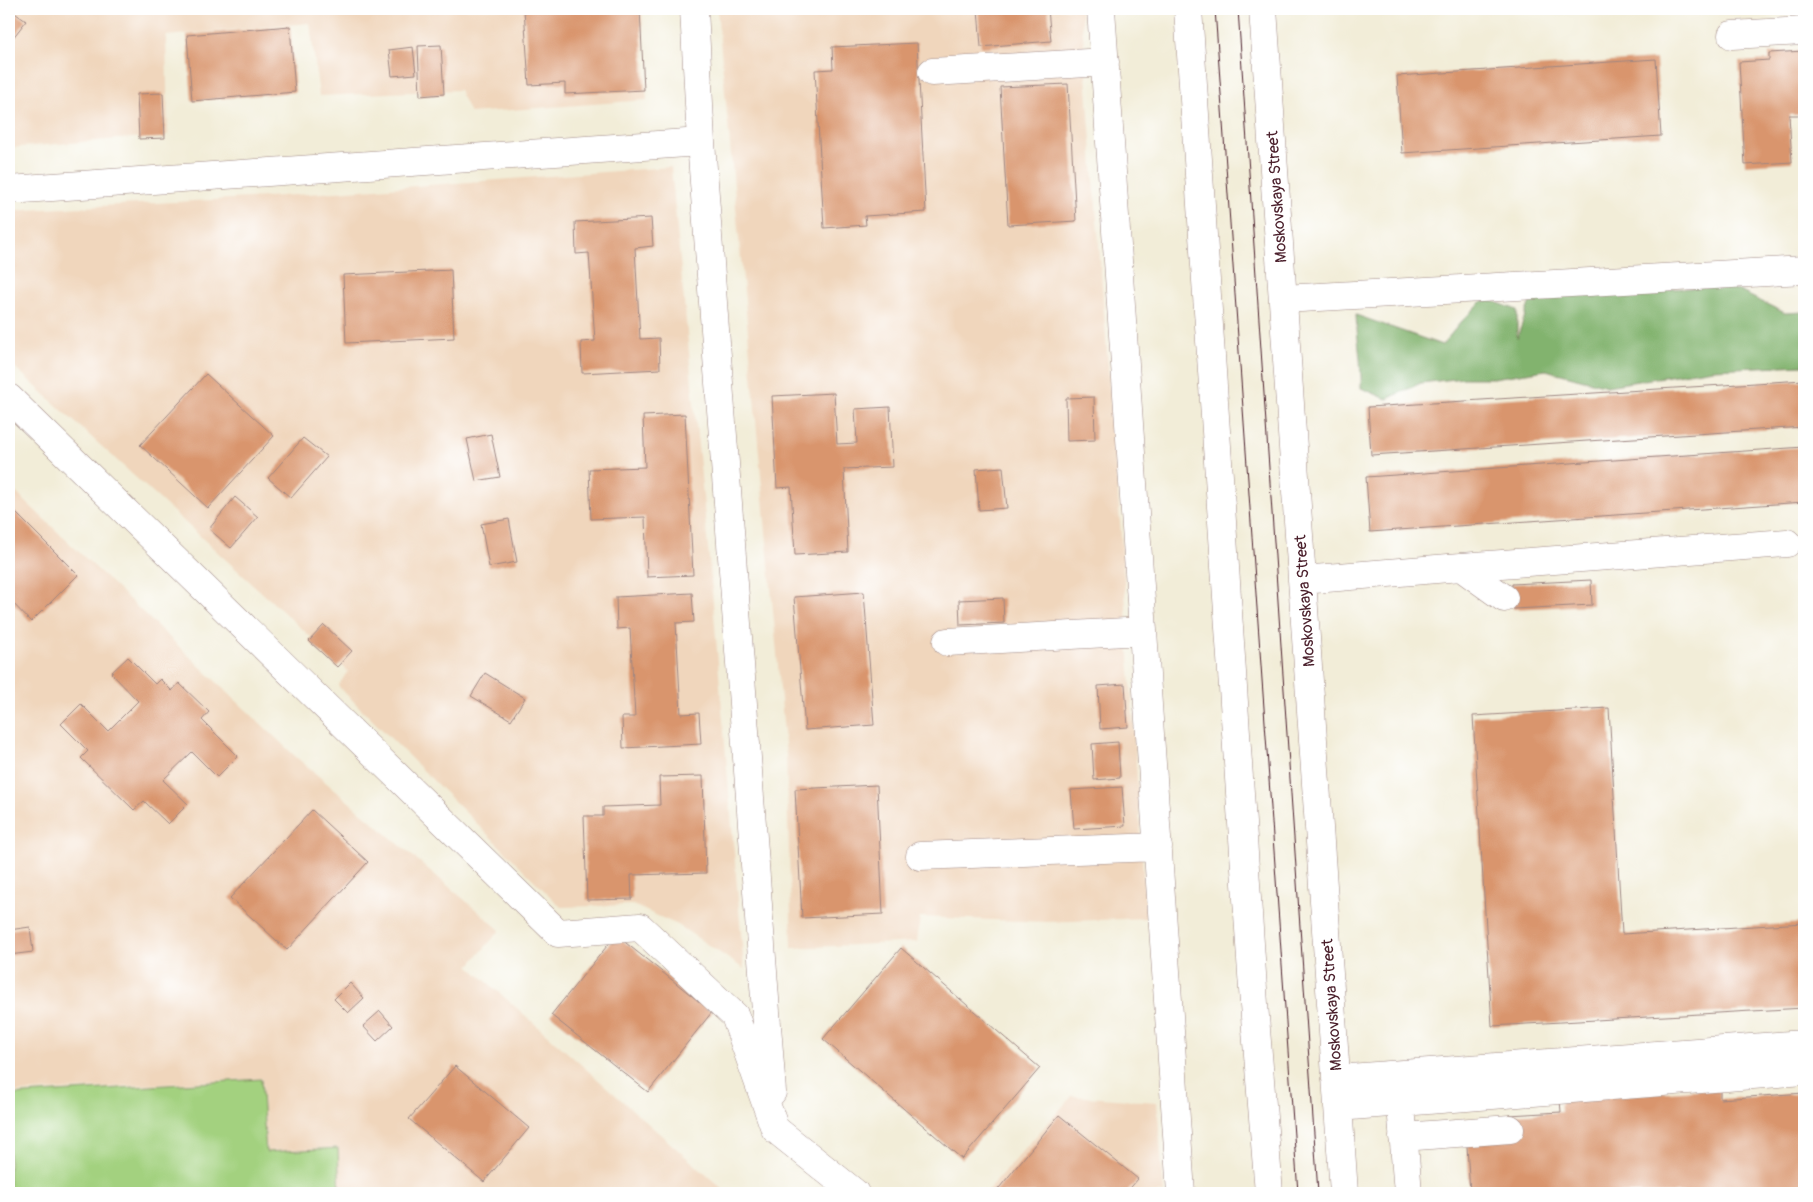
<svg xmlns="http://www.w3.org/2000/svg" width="1813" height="1202" font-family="Pangolin,sans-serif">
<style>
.built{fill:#f0d6bc}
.green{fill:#a3d17f;stroke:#767855}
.forest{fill:#82b36e;stroke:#66694c}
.building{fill:#d9956d}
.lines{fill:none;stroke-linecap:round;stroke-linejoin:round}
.minor-casing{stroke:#9e8682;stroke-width:29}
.minor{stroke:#fff;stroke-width:28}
.tram{stroke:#4a1f2b;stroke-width:1}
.labels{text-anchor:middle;stroke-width:5;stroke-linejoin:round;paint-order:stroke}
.street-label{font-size:16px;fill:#4a1f2b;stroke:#fff}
</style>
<rect width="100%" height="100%" fill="#fff"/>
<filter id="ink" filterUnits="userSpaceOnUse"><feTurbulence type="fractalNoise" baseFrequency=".02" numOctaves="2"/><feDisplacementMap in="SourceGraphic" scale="10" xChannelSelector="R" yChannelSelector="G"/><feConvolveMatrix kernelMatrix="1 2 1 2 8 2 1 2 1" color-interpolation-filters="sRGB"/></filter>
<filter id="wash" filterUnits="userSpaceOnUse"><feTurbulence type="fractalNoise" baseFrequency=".0096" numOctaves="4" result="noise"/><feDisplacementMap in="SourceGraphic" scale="20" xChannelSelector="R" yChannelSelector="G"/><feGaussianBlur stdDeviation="1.12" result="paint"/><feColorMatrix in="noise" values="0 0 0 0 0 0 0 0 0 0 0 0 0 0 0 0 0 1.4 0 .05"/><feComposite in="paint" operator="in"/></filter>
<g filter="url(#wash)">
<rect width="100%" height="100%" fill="#f2edd8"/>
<!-- built -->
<path class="built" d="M9 9H642L647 100 470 113 459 90 319 96 310 23 166 36 168 135 9 148Z
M717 9H1081L1123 562 1146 918 1047 922 920 917 917 942 792 948 786 755 750 353Z
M671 167 711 579 744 969 678 925 633 905 561 907 338 686 348 671 9 362V211L268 197Z
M9 486 296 757 500 930 469 966 727 1193H341L338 1147 267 1151 262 1078 9 1093Z
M1072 1096 1157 1102 1164 1193H985Z"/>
<!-- green -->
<path class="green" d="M261 1079 266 1152 338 1148 340 1193H9V1095Z"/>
<!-- forest -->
<path class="forest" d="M1729 286 1785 313 1804 312V365L1713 369 1607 386 1546 370 1493 378H1463L1421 383 1387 399 1361 388C1362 364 1357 339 1356 315L1442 345 1461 322 1485 298 1517 310V338L1532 296Z"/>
<g id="blocks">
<!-- building -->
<path class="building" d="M9 9 26 21 9 43Z
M524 9H640L644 90 565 94V83L529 85Z
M978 9H1048L1051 41 981 47Z
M290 26 295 92 192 101 187 35Z
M917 43 926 212 865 216 866 225 824 228 815 70 833 69 832 47Z
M441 45 444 94 420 96 418 46Z
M413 47 416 74 392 76 389 50Z
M1804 51V115H1789L1792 162 1745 165 1739 62 1769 60V53Z
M1656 59 1661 136 1402 153 1397 76Z
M1068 84 1076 221 1008 225 1000 87Z
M163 93 165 138 139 139 137 94Z
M651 218 653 246 635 248 640 339 659 338 660 369 582 373 581 342 595 341 589 253 576 254 575 222Z
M451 270 454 338 346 343 343 275Z
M206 374 274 436 208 508 140 445Z
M1804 380V427L1371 455 1368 407Z
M834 393 837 444 857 443 855 409 890 407 893 467 844 469 848 552 795 555 791 487 777 488 772 396Z
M1094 397 1095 440 1067 441 1066 398Z
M685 414 693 575 647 577 645 517 591 519 589 469 645 467 643 416Z
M491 434 500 477 476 481 467 439Z
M303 438 327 457 291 498 268 478Z
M1804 447V502L1370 532 1366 477Z
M1003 467 1007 508 979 510 976 469Z
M235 497 258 517 231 548 209 529Z
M9 506 78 575 31 622 9 599Z
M509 519 517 562 489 567 481 524Z
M1591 580 1592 605 1513 609 1512 584Z
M864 592 874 725 805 730 794 597Z
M692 593 694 622 676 623 681 714 699 713 701 744 623 748 622 717H635L630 628 617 629 616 597Z
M1003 598 1004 623 960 625 959 600Z
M324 625 352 651 337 667 309 641Z
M128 657 155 684 160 679 172 691 179 683 209 712 202 720 238 756 217 777 192 752 163 780 188 804 168 824 144 801 134 810 81 758 88 751 61 724 81 704 108 731 138 701 111 673Z
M485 673 525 698 511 720 471 696Z
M1125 684 1128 727 1100 729 1098 686Z
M1609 708 1622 934 1804 923V1008L1492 1026 1473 716Z
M1118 742 1120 778 1094 780 1092 744Z
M703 776 706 873 631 875 632 899 587 900 584 816H603V807L660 805 659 777Z
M877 785 883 914 802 918 795 789Z
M1122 787 1125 826 1074 829 1071 790Z
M312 810 368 862 287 950 230 898Z
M30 927 33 952 9 955V930Z
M616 935 712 1012 648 1092 551 1015Z
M901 948 1040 1068 962 1159 823 1039Z
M350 983 364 998 348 1013 334 999Z
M380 1011 393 1026 377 1041 363 1026Z
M455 1066 529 1128 484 1182 409 1119Z
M1720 1088V1099L1804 1093V1193H1470L1467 1146 1509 1115 1561 1112 1560 1100Z
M1059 1115 1138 1179 1126 1193H995Z"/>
</g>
</g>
<g filter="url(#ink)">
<use href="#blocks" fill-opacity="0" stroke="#9e8682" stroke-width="1"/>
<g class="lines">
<!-- minor casing -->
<g class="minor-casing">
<path id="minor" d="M694 9 701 142 772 1092
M1101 9 1181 1193
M1188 9 1254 1004 1269 1193
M1263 9 1344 1193
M1732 35 1804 31
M932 72 1105 62
M9 190 701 142
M1283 299 1804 270
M9 398 558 933 640 927 735 1016 775 1129 855 1193
M1461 567 1787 543
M1302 580 1461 567 1504 598
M947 642 1143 631
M920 856 1158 847
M1336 1079 1804 1044
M1338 1107 1804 1071
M1402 1118 1408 1193
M1403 1137 1510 1129"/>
</g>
<!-- minor -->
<use href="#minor" class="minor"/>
<!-- tram -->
<path class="tram" d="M1215 9 1298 1193
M1238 9 1318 1193"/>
</g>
</g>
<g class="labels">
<!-- street labels -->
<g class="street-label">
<text transform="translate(1276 197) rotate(-94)" y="6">Moskovskaya Street</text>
<text transform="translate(1304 601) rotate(-94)" y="6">Moskovskaya Street</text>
<text transform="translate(1331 1005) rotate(-94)" y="6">Moskovskaya Street</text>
</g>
</g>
<!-- margin -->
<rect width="1813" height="1202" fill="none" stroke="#fff" stroke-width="30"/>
</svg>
